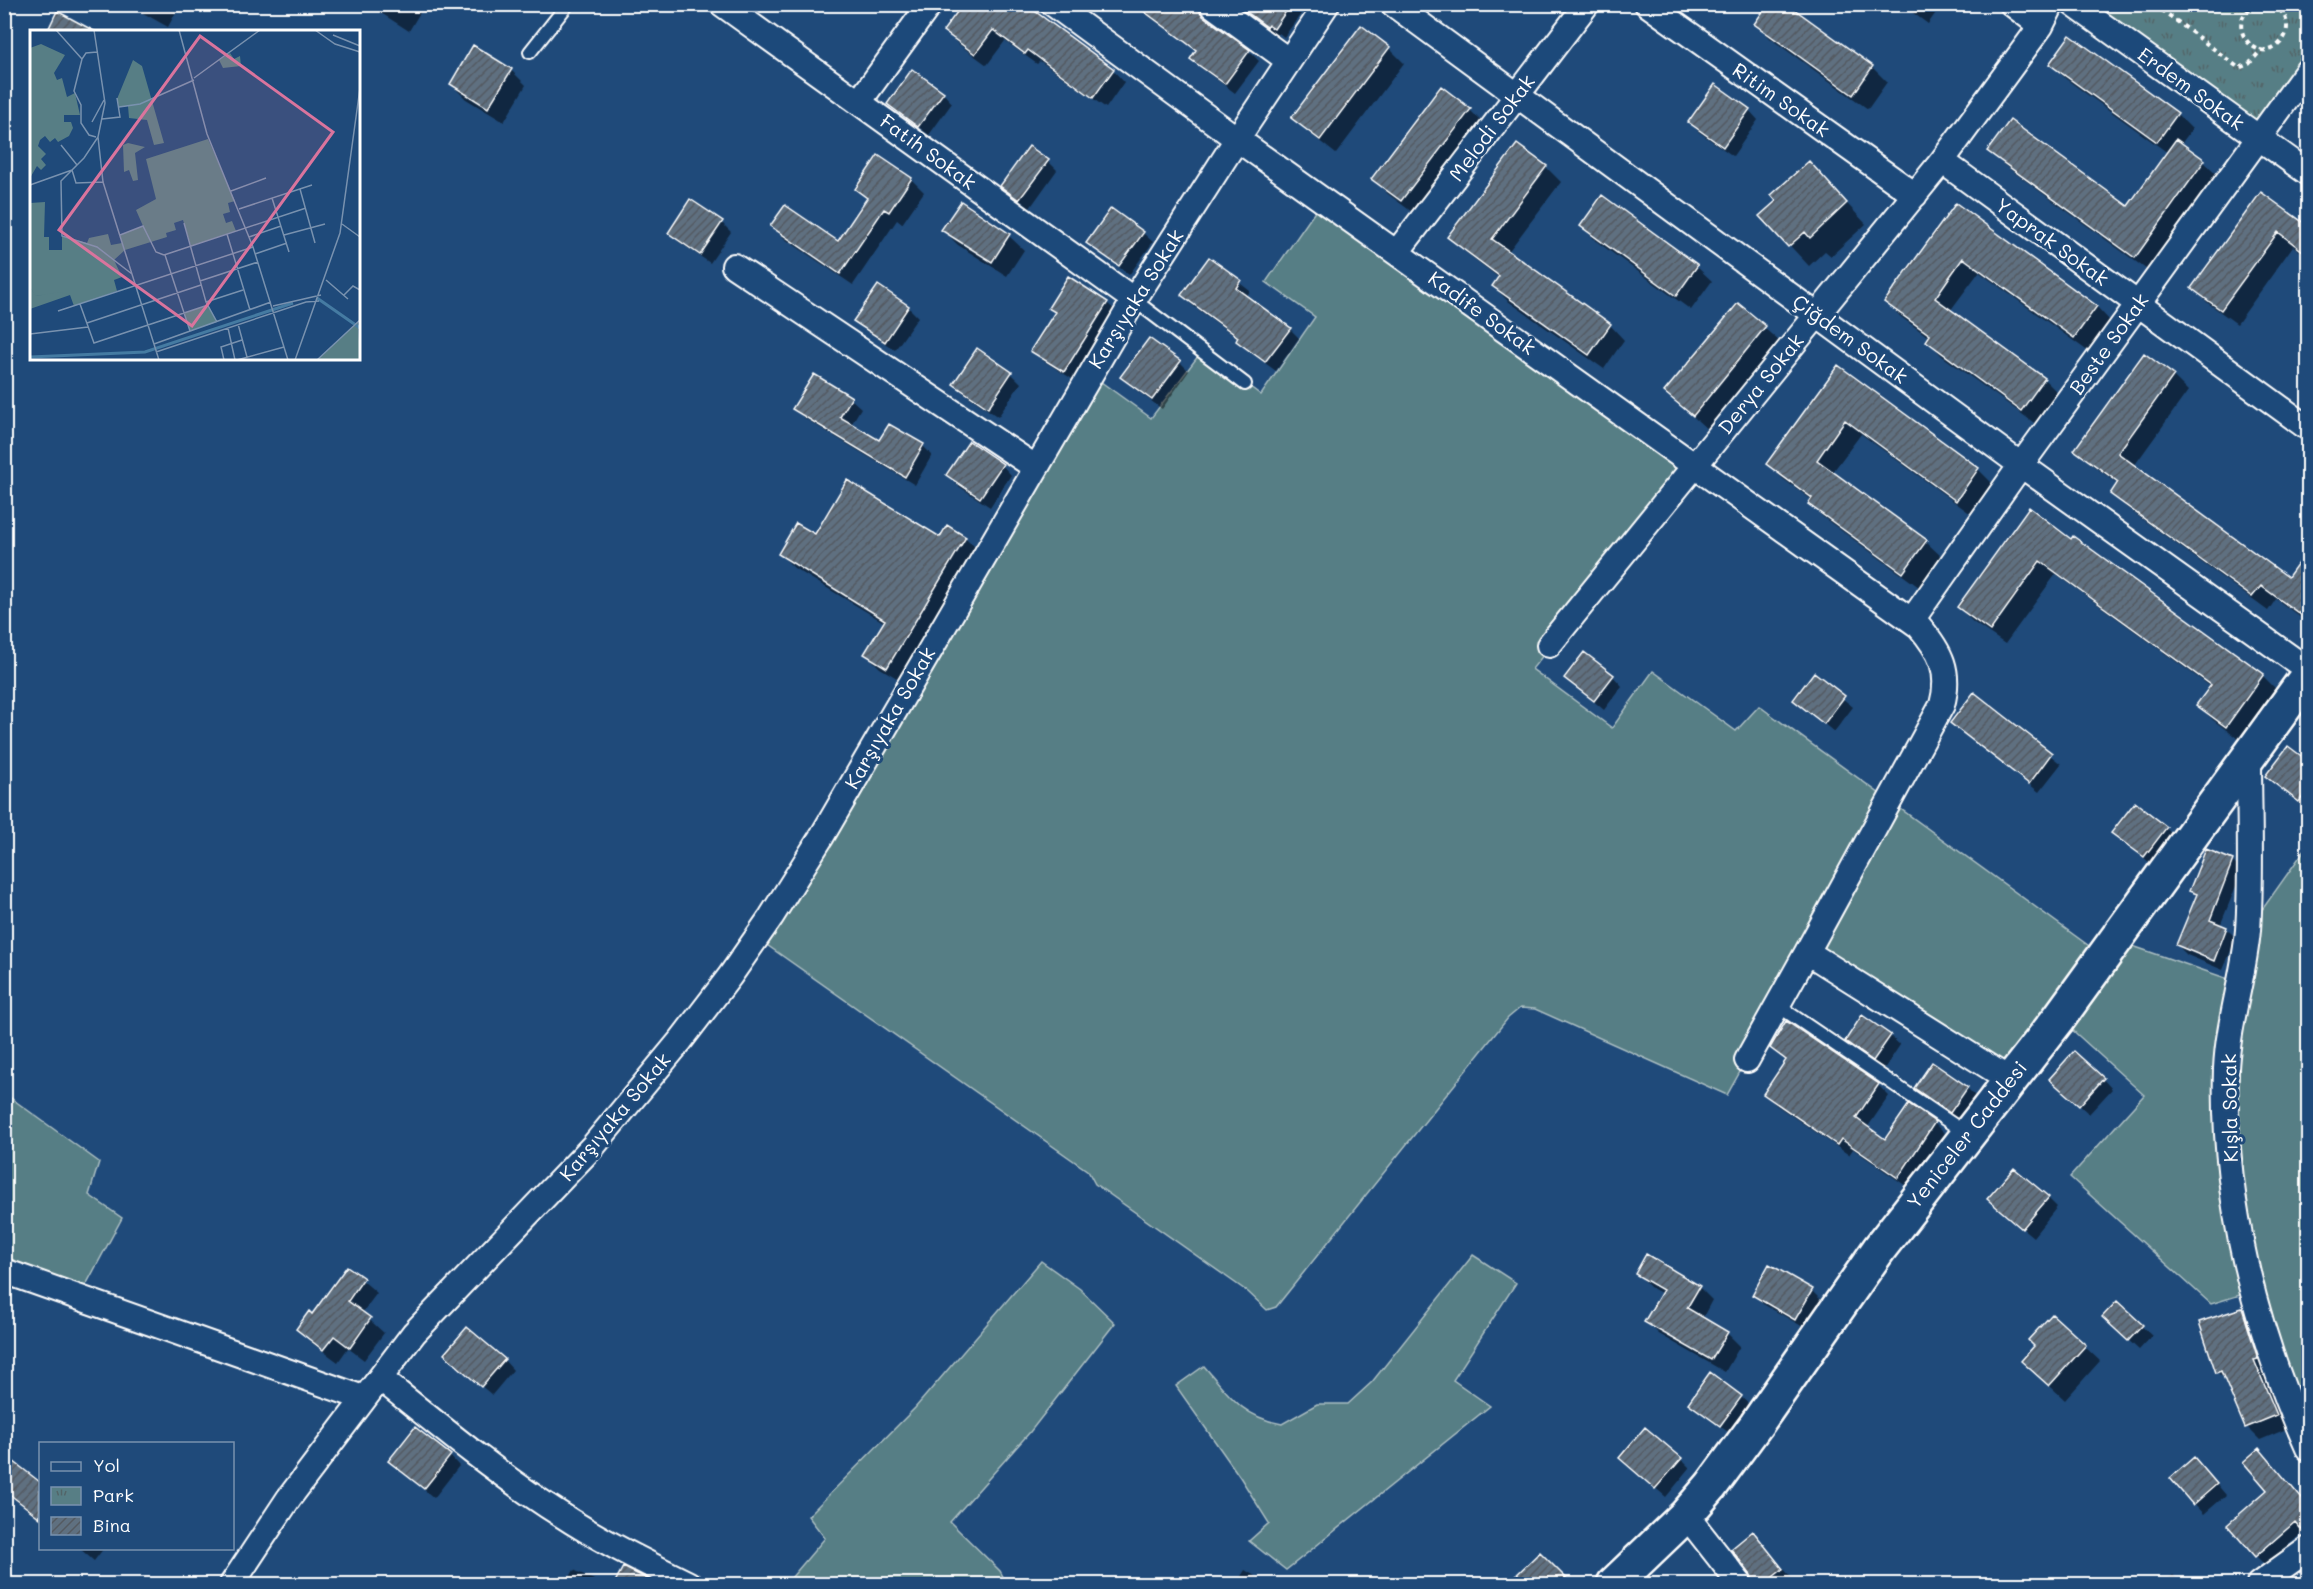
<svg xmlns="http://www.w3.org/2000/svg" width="2313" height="1589" font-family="Mali,sans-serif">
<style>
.green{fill:#577e85;stroke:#abbec2;stroke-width:1.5}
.park{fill:url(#park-tufts);stroke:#abbec2;stroke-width:1.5}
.shadow{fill:#0007}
.building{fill:url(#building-hatch);stroke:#fff;stroke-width:1.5}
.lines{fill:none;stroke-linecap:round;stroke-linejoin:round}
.lane-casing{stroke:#fff;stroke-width:16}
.street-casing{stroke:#fff;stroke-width:28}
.secondary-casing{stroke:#fff;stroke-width:38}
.path{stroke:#fff;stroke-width:4;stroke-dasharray:4.5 4.5;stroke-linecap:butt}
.lane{stroke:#1f4a7a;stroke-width:12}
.street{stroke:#1f4a7a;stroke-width:24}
.secondary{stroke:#1f4a7a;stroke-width:33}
.labels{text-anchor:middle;stroke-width:6;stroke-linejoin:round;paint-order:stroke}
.street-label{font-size:20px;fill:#fff;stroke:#1f4a7a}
.inset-river{fill:none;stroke:#457ba2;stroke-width:3}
.inset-road{fill:none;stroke:#7992af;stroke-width:1.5}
.view{fill:#da749d;fill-opacity:0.15;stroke:#da749d;stroke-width:3}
.inset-edge{fill:none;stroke:#fff;stroke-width:3}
</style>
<defs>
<pattern id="park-tufts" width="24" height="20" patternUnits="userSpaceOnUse" patternTransform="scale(1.5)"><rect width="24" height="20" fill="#577e85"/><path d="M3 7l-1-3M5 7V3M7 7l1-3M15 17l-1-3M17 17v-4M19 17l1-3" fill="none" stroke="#526568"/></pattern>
<pattern id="building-hatch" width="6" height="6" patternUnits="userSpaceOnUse" patternTransform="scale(1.5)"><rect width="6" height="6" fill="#5f7080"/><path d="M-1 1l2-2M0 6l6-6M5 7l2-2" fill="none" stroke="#545a61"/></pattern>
</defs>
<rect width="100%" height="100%" fill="#1f4a7a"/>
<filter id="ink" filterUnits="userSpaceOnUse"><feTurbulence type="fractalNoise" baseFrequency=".0167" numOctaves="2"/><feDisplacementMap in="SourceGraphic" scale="12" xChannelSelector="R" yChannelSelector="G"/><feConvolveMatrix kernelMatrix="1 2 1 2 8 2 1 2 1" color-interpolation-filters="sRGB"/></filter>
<g filter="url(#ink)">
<!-- green -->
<path class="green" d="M1323 200 1695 466 1532 669 1612 728 1653 671 1736 731 1759 706 2103 956 2115 940 2240 983 2247 931 2308 845V1448L2253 1291 2211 1304 2070 1177 2144 1095 2059 1018 2010 1080 1807 952 1727 1095 1535 1009 1520 1008 1508 1018 1276 1307 1267 1310 1248 1292 1095 1184 1088 1171 757 938 1090 374 1151 418 1202 351 1261 395 1315 317 1266 282Z
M4 1093 99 1162 89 1195 122 1218 79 1298 5 1271Z
M1473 1255 1516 1283 1453 1380 1490 1406 1286 1570 1249 1541 1269 1523 1240 1477 1176 1386 1204 1366C1229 1395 1242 1417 1282 1424L1317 1404H1348L1372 1382Z
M1041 1261 1080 1289 1115 1323 1030 1432 950 1522 1000 1571 1007 1584H786L825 1538 808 1516 915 1408Z"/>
<!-- park -->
<path class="park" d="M2073 5H2308V70L2259 138Z"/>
<!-- shadow -->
<path class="shadow" d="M4 4H18L6 17Z
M127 4H168L176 12 168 27Z
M367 4H425L409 31Z
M965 4 1113 70 1124 82 1106 108 1040 61 1037 64 1005 41 987 65 957 43 945 31Z
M1132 4H1186L1249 51 1259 61 1235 93 1201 68 1192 59 1197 51Z
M1308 4 1284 37 1279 33 1277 36 1238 5Z
M1785 4 1872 67 1887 82 1868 109 1771 39 1756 24Z
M1901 4H1942L1928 24Z
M1361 27 1389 48 1404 63 1336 154 1308 132 1293 118Z
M2051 64 2177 114 2192 129 2181 144 2204 162 2219 176 2150 272 2004 165 1989 150 2128 208 2168 153 2066 79Z
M511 70 526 85 504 122 466 99 451 84Z
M943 93 952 103 929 135 889 104Z
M1470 110 1485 125 1416 215 1388 194 1373 179Z
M1749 110 1758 120 1733 156 1699 132 1690 122Z
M1048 161 1057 170 1030 208 1002 186Z
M1809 163 1866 224 1831 256 1825 251 1809 266 1762 216 1778 201Z
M1546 167 1561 182 1508 252 1610 325 1624 340 1604 369 1508 301 1493 286 1499 278 1464 251 1449 236Z
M911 179 924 192 902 224 897 220 853 285 785 239 772 226 839 243 868 200 857 189Z
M2261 194 2305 226 2308 221V257L2293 246 2237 324 2208 303 2193 288Z
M1602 197 1697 267 1712 281 1691 310 1596 241 1582 226Z
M961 203 1009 236 1024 250 1007 276 958 245 943 230Z
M1956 205 2097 307 2111 322 2089 352 1979 272 1950 311 2044 379 2059 394 2037 425 1942 356 1928 341 1930 338 1901 317 1886 302Z
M722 223 731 232 710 263 679 242 670 232Z
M1143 233 1153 242 1129 275 1088 243Z
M1209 259 1250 291 1246 297 1290 329 1299 338 1276 371 1247 350 1238 341 1239 339 1192 305 1183 295Z
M878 287 908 307 918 317 895 350 865 330 855 321Z
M1107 303 1117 312 1074 380 1042 360 1032 350 1056 314 1050 308Z
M1738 305 1780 342 1708 430 1666 392Z
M977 350 1011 373 1021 383 998 417 964 393 955 384Z
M1180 362 1189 371 1162 409 1132 387 1122 377Z
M1838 367 1978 469 1993 484 1971 514 1861 434 1832 473 1926 542 1941 556 1919 587 1824 518 1809 503 1812 500 1783 479 1768 464Z
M814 376 851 399 861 408 851 425 880 442 923 446 932 455 915 485 804 418 794 409Z
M2173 376 2188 391 2134 466 2288 579 2308 551V623L2276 599 2268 611 2127 508 2112 493 2118 484 2091 464 2076 450Z
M1002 465 1011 475 990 507 957 485 948 475Z
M2029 510 2263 676 2277 690 2241 741 2213 720 2198 705 2211 687 2056 574 2005 644 1973 622 1958 607Z
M947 527 966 538 980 552 902 681 880 668 866 654 885 623 794 568 780 554 815 536 940 539Z
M1814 675 1853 707 1834 732 1795 700Z
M1613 676 1622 686 1604 710 1566 678Z
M1974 694 2061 764 2039 792 1952 723Z
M2288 748 2308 763V810L2267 776Z
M2166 828 2175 838 2154 866 2113 833Z
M2207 851 2233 862 2242 871 2220 926 2226 928 2236 938 2223 970 2187 955 2177 945 2197 896 2191 890Z
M1890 1036 1900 1045 1884 1069 1856 1050 1846 1041Z
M1772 1048 1878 1085 1889 1096 1867 1128 1886 1141 1934 1123 1945 1134 1909 1188 1853 1149 1849 1155 1776 1105 1765 1094 1787 1062Z
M2103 1079 2112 1089 2089 1114 2061 1088Z
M1916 1088H1967L1977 1098 1961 1121 1925 1097Z
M2048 1198 2057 1207 2033 1237 1999 1209Z
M348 1268 377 1293 362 1313 384 1333 364 1360 348 1348 338 1362 312 1343 298 1329 313 1316Z
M1637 1273 1699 1287 1712 1300 1702 1319 1727 1333 1740 1346 1725 1372 1659 1334 1646 1321 1663 1294 1650 1287Z
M1812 1291 1821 1300 1805 1328 1763 1304 1754 1294Z
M2117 1303 2152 1336 2139 1350 2114 1327Z
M2241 1309 2254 1322 2289 1428 2260 1440 2247 1427 2228 1382 2217 1372Z
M2052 1316 2100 1361 2065 1400 2038 1375 2036 1346Z
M504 1360 513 1370 492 1395 455 1364Z
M1741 1397 1751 1406 1731 1434 1700 1412 1690 1403Z
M4 1456 40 1484V1519L4 1491Z
M450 1456 459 1466 434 1498 390 1461Z
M1681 1459 1690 1468 1666 1497 1631 1467Z
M2268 1460 2308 1506V1535L2305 1531 2265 1565 2256 1556 2269 1490Z
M2204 1469 2226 1495 2204 1514 2172 1479Z
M1753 1533 1795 1582 1792 1584H1755Z
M79 1548H104L94 1561Z
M1540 1554 1570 1584H1513L1511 1583Z
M624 1569 655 1584H615Z
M574 1570 602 1584H566Z
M1245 1570 1268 1584H1236Z
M2173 1575 2183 1584H2160Z"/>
<!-- building -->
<path class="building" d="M963 4H1025L1114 69 1093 98 1028 50 1025 54 993 30 975 54 943 31Z
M1134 4H1197L1203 16 1250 50 1225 84 1190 59 1196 50Z
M1236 4H1291L1274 29 1268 25 1267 27Z
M1768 4H1787L1873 66 1853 95 1754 24Z
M57 11 96 32H47Z
M1361 25 1390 47 1320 140 1291 118Z
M2070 35 2178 113 2157 142 2049 64Z
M473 45 512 69 488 108 450 84Z
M912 69 944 92 918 127 887 104Z
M1715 84 1750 109 1723 147 1688 122Z
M1441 86 1471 109 1401 201 1371 179Z
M2010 120 2128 206 2176 139 2205 160 2135 258 1987 151Z
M1517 144 1547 166 1492 239 1611 324 1589 355 1492 286 1499 276 1447 237Z
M1029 146 1049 160 1019 200 1000 186Z
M878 155 912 178 889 212 884 209 840 274 770 226 785 205 838 241 867 198 855 189Z
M1809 161 1847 203 1810 238 1805 232 1788 247 1759 216 1776 201 1771 195Z
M2261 192 2308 226V255L2278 232 2221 310 2191 288Z
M1602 195 1698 265 1676 296 1580 226Z
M690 199 723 221 700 255 668 233Z
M961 201 1010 234 992 262 941 230Z
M1956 203 2097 306 2074 338 1963 258 1951 275 1935 298 2045 378 2021 411 1926 341 1930 335 1884 302Z
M1111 208 1144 232 1119 266 1086 243Z
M1209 257 1241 280 1236 288 1291 328 1265 362 1236 341 1238 337 1181 295Z
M1068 276 1108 302 1064 372 1030 351 1055 312 1048 308Z
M878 285 909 306 885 342 853 321Z
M1738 303 1766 326 1693 416 1664 392Z
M1149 338 1181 361 1152 400 1120 377Z
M977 348 1012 372 988 408 953 384Z
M2144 353 2174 375 2118 453 2288 577 2308 549V620L2261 586 2252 597 2205 563 2110 494 2118 482 2074 450Z
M1838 365 1979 468 1956 501 1845 420 1833 437 1817 460 1927 540 1903 573 1808 504 1812 498 1766 464Z
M814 374 852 397 840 417 879 440 889 424 924 444 905 477 792 409Z
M969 441 1003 464 980 498 946 475Z
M847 480 940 537 947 525 966 537 887 668 864 654 885 620 778 554 796 523 815 534Z
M2029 507 2071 539 2073 536 2264 674 2226 727 2196 705 2211 685 2040 561 1990 631 1957 607Z
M1584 652 1614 675 1594 701 1564 678Z
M1814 672 1845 696 1824 724 1793 700Z
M1974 692 2052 753 2029 784 1950 723Z
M2288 746 2308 761V790L2299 802 2265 776Z
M2135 802 2167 827 2144 857 2111 833Z
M2206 849 2233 860 2210 920 2227 927 2214 961 2176 945 2197 894 2189 891Z
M1862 1015 1891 1035 1873 1061 1845 1041Z
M1786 1021 1879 1084 1856 1118 1885 1139 1909 1104 1935 1122 1898 1178 1841 1139 1837 1145 1763 1094 1786 1060 1770 1048Z
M2074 1051 2104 1078 2079 1106 2049 1079Z
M1932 1062 1968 1087 1950 1113 1914 1088Z
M2014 1168 2049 1197 2022 1229 1987 1199Z
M1646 1254 1700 1286 1687 1308 1728 1332 1711 1360 1644 1322 1663 1290 1635 1274Z
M1769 1264 1813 1289 1795 1320 1752 1295Z
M347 1266 364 1278 348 1301 371 1318 350 1348 334 1336 323 1350 296 1329 309 1311 312 1314Z
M2117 1301 2143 1325 2128 1341 2102 1317Z
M2242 1308 2258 1359 2254 1360 2277 1415 2245 1428 2221 1371 2216 1373 2199 1322Z
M2052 1314 2086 1345 2049 1386 2021 1361 2034 1346 2028 1340Z
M467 1327 505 1359 481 1387 444 1354Z
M1710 1372 1742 1396 1720 1426 1688 1403Z
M415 1427 451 1455 424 1489 388 1461Z
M1645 1427 1682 1458 1655 1489 1619 1458Z
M2259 1448 2308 1506V1535H2306L2295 1522 2255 1557 2227 1525 2267 1490 2243 1462Z
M4 1454 40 1482V1518L4 1490Z
M2194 1457 2217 1484 2193 1505 2170 1478Z
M1753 1531 1783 1569 1764 1584H1754L1751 1575 1731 1549Z
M1540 1552 1572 1584H1507Z
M623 1567 633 1572 658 1584H614Z"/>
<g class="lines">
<!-- lane casing -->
<g class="lane-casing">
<path id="lane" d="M530 52 568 4
M1134 300 1245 384
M1777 1005 1967 1134"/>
</g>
<!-- street casing -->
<g class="street-casing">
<path id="street" d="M722 4 1134 300
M1053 4 1237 139 1919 626C1941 652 1951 671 1942 705L1807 952 2010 1080
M1211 4 1289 61
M1393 4 2021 465 2308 670
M1647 4 1915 195
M2012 4 2041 26
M2073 4 2308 173
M859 102 930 4
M1942 161 2308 428
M1397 252 1587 4
M734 266 1035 467
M1912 620 2021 465 2308 70
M1549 645 1942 161 2041 26 2052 4
M2249 757C2249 815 2252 873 2248 930 2244 977 2228 1022 2226 1069 2222 1199 2255 1330 2308 1448
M1747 1060 1807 952
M4 1271 363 1398
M380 1378C438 1425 496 1473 560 1514 601 1541 645 1562 689 1584
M1686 1515 1740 1584
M232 1584 289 1498 414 1333 594 1145 681 1040 730 976 771 917 822 836 1134 300 1237 139 1327 4
M2259 1584 2308 1549"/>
</g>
<!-- secondary casing -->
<g class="secondary-casing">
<path id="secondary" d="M1614 1584 1686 1515 1711 1486 1756 1425 1879 1249 2059 1018 2308 675"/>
</g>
<!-- path -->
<path class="path" d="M2154 4 2239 68 2249 64 2262 49
M2258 4C2219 20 2257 69 2280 43 2285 38 2287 33 2287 26 2287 16 2280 9 2272 4
M2283 12 2293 4"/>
<!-- lane -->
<use href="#lane" class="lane"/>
<!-- street -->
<use href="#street" class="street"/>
<!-- secondary -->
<use href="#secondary" class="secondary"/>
</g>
</g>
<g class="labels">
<!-- street labels -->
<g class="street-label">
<text transform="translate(2191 89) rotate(36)" y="7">Erdem Sokak</text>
<text transform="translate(1781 100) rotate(35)" y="7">Ritim Sokak</text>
<text transform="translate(1492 128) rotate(-53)" y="7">Melodi Sokak</text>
<text transform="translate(928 152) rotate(36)" y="7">Fatih Sokak</text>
<text transform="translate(2052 242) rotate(36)" y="7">Yaprak Sokak</text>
<text transform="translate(1136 299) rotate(-58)" y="7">Karşıyaka Sokak</text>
<text transform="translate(1482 313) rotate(36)" y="7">Kadife Sokak</text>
<text transform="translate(1850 339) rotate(36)" y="7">Çiğdem Sokak</text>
<text transform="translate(2109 344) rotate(-54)" y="7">Beste Sokak</text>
<text transform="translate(1761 384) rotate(-51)" y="7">Derya Sokak</text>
<text transform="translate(890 718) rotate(-60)" y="7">Karşıyaka Sokak</text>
<text transform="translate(2230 1108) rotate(-91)" y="7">Kışla Sokak</text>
<text transform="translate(615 1117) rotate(-50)" y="7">Karşıyaka Sokak</text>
<text transform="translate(1967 1135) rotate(-52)" y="7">Yeniceler Caddesi</text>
</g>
</g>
<!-- overview -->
<g transform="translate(30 30)">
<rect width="330" height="330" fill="#1f4a7a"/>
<path d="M11 14 35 25 24 43 27 50 32 48 37 67 45 63 50 85H34V92H41L43 98 39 106 28 112 25 108 20 112 15 106 10 110 8 116 16 124 11 129 16 135 11 140 7 136 0 148V18ZM200 23 204 29 210 26 211 36 193 38 189 30ZM103 30 112 36 134 113 124 115 117 90 99 88 98 76 89 77 87 69ZM178 109 205 171 198 173 200 182 193 184 196 193 202 191 206 201 161 216 153 190 144 193 146 200 136 203 137 207 95 220 84 230 92 247 84 250 87 261 44 276 40 265 5 266 0 257V173L15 172 14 207H19V220H32V206L57 213 59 208 78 204 81 215 92 213 90 205 113 196 106 180 126 169 116 129ZM98 113 115 117 105 123 108 150 103 151 99 140 94 142 93 115ZM328 292 330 330H287Z" fill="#577e85"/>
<path d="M0 257 6 266 29 262 40 265 0 279Z" fill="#577e85"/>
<path d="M178 275 187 292 160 301 154 283Z" fill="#577e85"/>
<path class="inset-river" d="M287 268 330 298M0 327 115 322 263 273"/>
<path class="inset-road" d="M26 0 52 29 56 23 67 22M64 0 75 73 68 107 73 152 129 330M149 0 177 104 223 217 258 330M285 0 305 14 330 22M303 5 330 16M52 29 44 61 51 75V93L59 105 66 107M164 48 230 0M89 77 110 74 164 50M72 89 90 87 87 68M62 92 74 70M68 107 54 128 31 151 32 206 67 217 102 244M31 115 47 135M0 155 42 140 46 153 73 152M270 159 285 213M201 161 236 148M242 168 259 222M209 179 282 155M154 193 176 272 187 292M312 194 330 207M197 204 220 280M90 205 113 196 126 222 134 225M254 205 295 194M219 207 251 196M225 224 257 213M134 225 276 178M135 225 160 301M296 250 318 269M170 251 228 232M314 265 323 256 330 260M176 272 213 260M50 274 64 313 178 275M243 276 291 265M28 281 223 217M57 293 171 255M208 294 217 327M198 298 205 330M0 304 58 297M124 314 241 272M126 322 276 272 289 271M194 330 191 317 212 310M207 330 254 317M265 330 310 203 330 58M287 330 330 290"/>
<path class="view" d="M170 6 303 102 162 296 29 200Z"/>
<rect width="330" height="330" class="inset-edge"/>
</g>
<!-- margin -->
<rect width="2313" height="1589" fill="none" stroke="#1f4a7a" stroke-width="24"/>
<rect x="12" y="12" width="2289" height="1565" fill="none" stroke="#fff" stroke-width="2" filter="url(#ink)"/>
<!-- legend -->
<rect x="39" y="1442" width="195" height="108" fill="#1f4a7a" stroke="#7992af" stroke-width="1.5"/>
<rect x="51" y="1462" width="30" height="9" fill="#1f4a7a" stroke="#7992af" stroke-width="1.5"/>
<text x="93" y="1472" font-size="18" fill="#ffffff">Yol</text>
<rect x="51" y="1487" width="30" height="18" fill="url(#park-tufts)" stroke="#7992af" stroke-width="1.5"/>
<text x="93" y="1502" font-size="18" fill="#ffffff">Park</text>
<rect x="51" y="1517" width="30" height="18" fill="url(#building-hatch)" stroke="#7992af" stroke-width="1.5"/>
<text x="93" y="1532" font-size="18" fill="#ffffff">Bina</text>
</svg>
